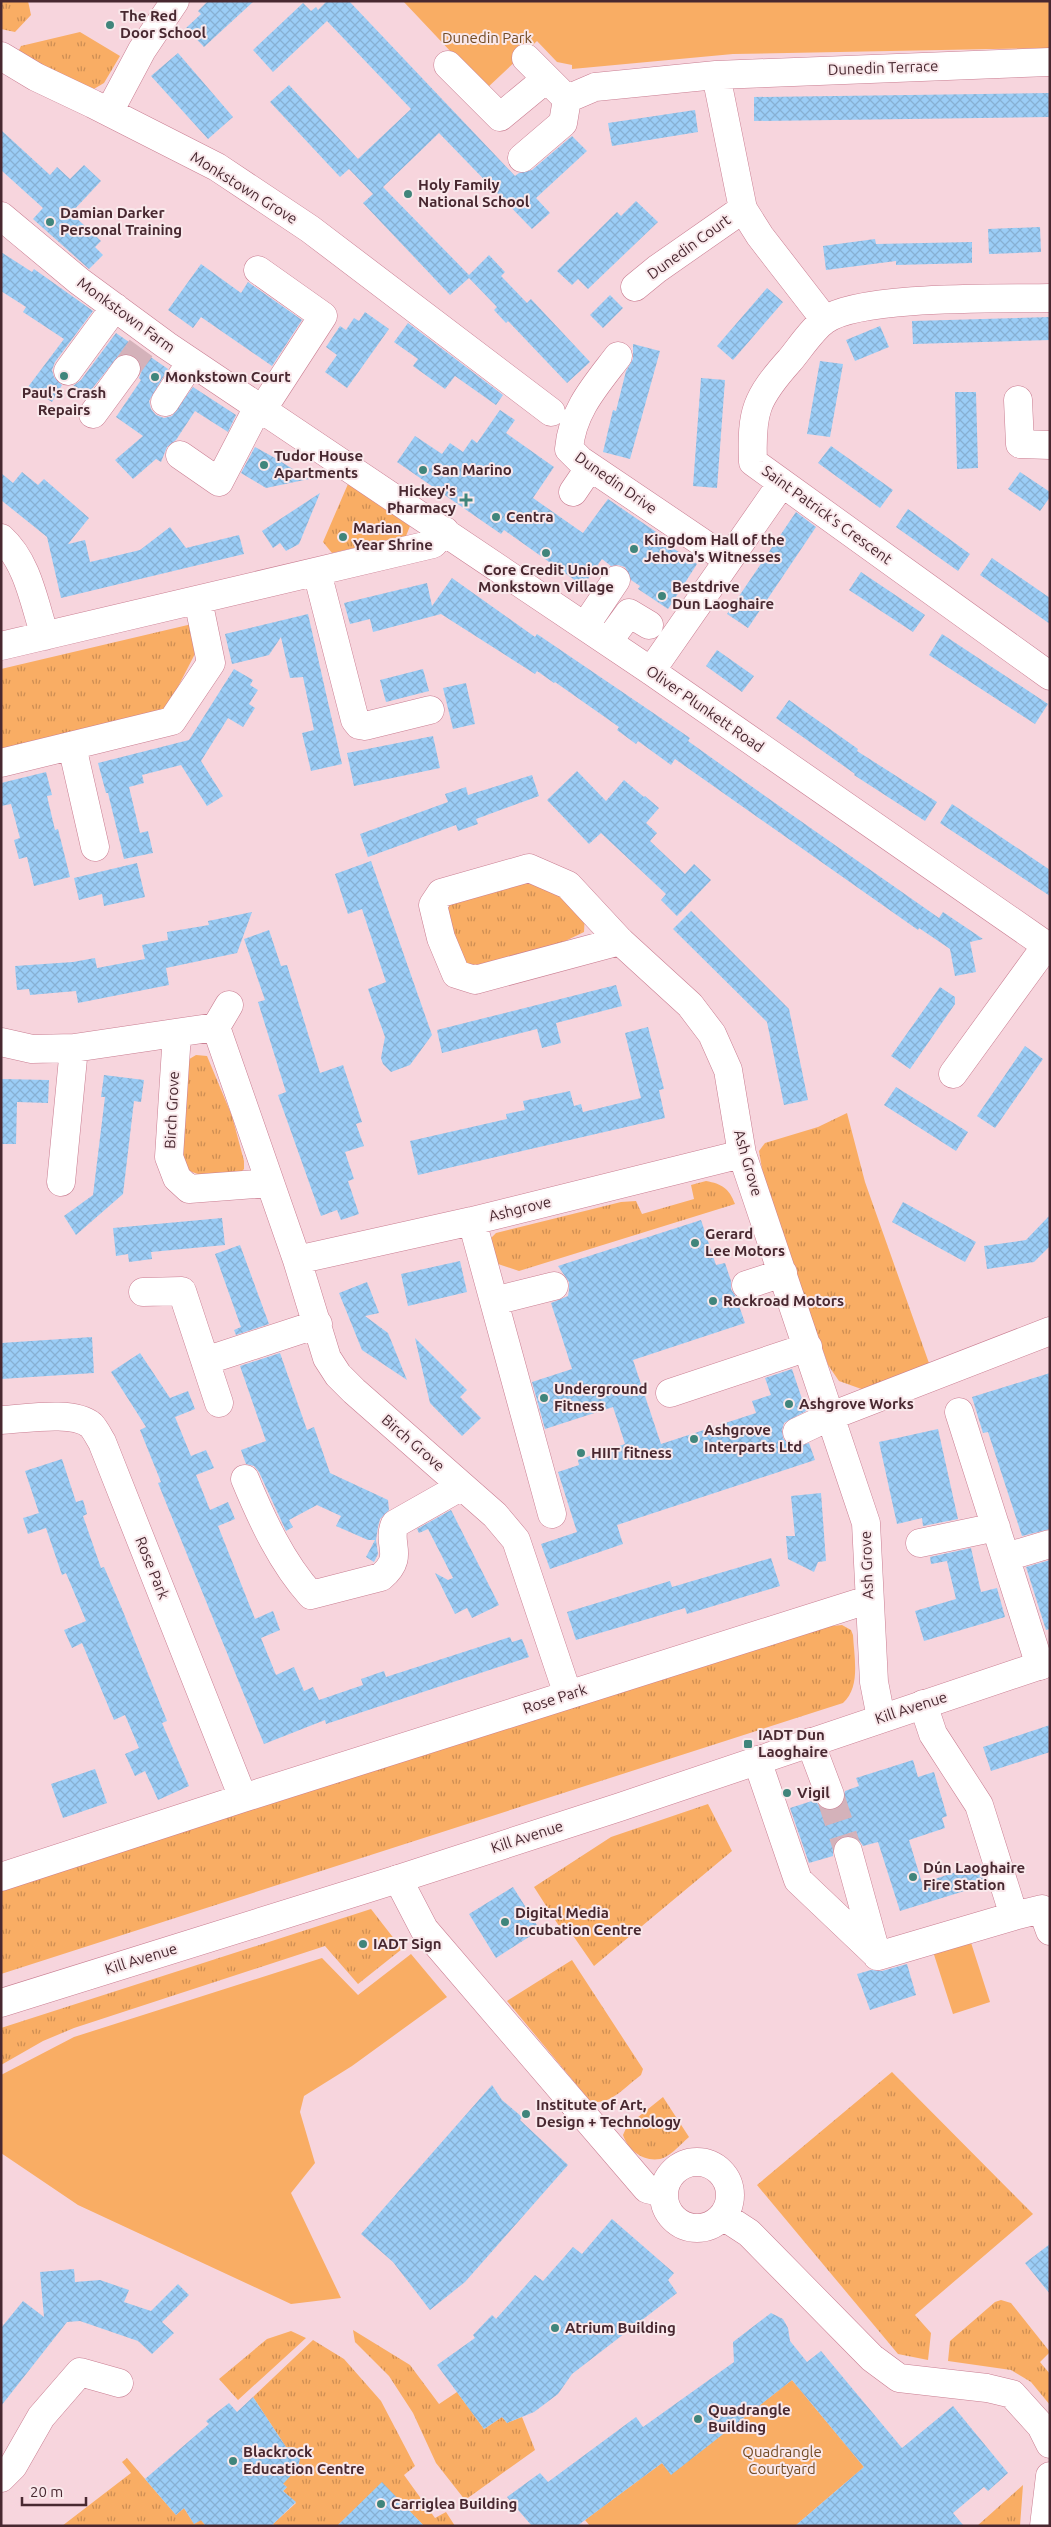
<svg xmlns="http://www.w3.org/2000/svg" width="1051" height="2527" font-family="Ubuntu,sans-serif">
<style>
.grass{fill:url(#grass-tufts)}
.green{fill:#f9ad64}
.building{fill:url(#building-cross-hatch)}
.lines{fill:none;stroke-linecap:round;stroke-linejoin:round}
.minor-tunnel{stroke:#d4b2ba;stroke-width:28;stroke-dasharray:28 14;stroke-linecap:butt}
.minor-casing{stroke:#c97d91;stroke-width:29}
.major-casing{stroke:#c97d91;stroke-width:29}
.minor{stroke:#fff;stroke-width:28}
.major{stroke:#fff;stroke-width:28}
.poi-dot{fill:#40857b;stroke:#f9e8eb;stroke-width:2}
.labels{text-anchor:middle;stroke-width:4;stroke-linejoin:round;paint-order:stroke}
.poi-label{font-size:15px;font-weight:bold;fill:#482830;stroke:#f9e8eb;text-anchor:start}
.park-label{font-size:15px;fill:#724b24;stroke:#f9e8eb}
.street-label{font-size:15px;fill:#482830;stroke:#f9e8eb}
</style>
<defs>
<pattern id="grass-tufts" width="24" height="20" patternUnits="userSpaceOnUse" patternTransform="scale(1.25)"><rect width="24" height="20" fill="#f9ad64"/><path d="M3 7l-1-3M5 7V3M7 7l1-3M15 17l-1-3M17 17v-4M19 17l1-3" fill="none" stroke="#cc8d53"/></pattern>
<pattern id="building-cross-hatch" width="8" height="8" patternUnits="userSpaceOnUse" patternTransform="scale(1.25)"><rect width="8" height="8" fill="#9bcdf6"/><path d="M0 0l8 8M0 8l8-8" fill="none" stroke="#87b0d3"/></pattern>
</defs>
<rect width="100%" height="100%" fill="#f7d5dd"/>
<!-- grass -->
<path class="grass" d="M1 1H28L31 15 15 32 1 29Z
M80 32 120 56 104 83 87 93 18 52 21 46Z
M348 484 410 526 406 536 332 553 323 542Z
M192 624 198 648 165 712 1 751V669Z
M503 880 542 883 585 913 584 932 555 946 479 965C476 964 471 965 467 964 450 959 449 917 447 903Z
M196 1055 207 1056 232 1116 244 1161V1169L241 1172C220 1175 202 1180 183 1167L176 1141 186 1061Z
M847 1113 865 1182 930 1366 867 1391 839 1381 828 1365 764 1181 759 1151 765 1143 818 1127Z
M706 1181C722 1184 729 1188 735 1204L519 1271 498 1264 489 1240 496 1233 621 1202 636 1201 642 1214 694 1199 691 1185Z
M842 1625 851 1630 853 1635C854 1657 861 1687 843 1703L1 1974V1887L822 1627Z
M708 1804 732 1851 594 1966 565 1924 559 1926 534 1887 611 1837Z
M371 1909 402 1949 358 1984 325 1946 74 2028 43 2041 1 2065V2028Z
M572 1960 643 2069 641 2075C626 2086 609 2107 590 2101L507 2001Z
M892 2072 1033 2214 915 2315 931 2333 928 2360 898 2354 757 2185Z
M663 2097 689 2137C682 2143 670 2157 660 2159 643 2162 628 2150 623 2135L627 2126Z
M1001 2300 1011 2303 1050 2352 1040 2362 1050 2374V2405L1031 2382 1011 2370 948 2361 950 2341 995 2302Z
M353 2330 410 2365 439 2404 457 2392 484 2429 502 2417 507 2423 522 2417 535 2450 465 2500 436 2463 413 2413 389 2376 355 2342Z
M291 2331 306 2338 238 2400 219 2379 267 2339Z
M313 2340 344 2359 381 2401 415 2466 404 2475 435 2518 446 2512 455 2526H424L382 2483 337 2526H275L273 2524 296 2503 283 2491 287 2487 281 2482 298 2468 301 2453 296 2448 286 2447 253 2397Z
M127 2458 176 2515 184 2508 194 2524 201 2520 206 2526H62L131 2473 122 2462Z
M1023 2485 1020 2526H977Z"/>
<!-- green -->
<path class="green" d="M403 1H1050V48L733 54 572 69V65L557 62 537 41 486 89Z
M966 1927 990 2002 953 2014 929 1939Z
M411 1954 447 1997 352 2066 304 2096 300 2112 315 2163 291 2193 341 2298 291 2304 78 2205 1 2153V2075L74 2037 322 1958 358 1995Z
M792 2380 864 2467 795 2526H590L585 2520 662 2463 671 2474Z"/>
<!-- building -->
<path class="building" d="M208 1H254L204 47 186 28 201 14 198 11Z
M327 1H349L515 176 519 173 532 170 572 136 587 151 536 198 550 213 532 229 439 133 383 187 469 275 489 255 505 272 501 276 527 303 531 299 590 362 567 383 508 321 506 323 494 310 497 307 469 278 450 295 363 203 373 194 349 169 340 177 270 102 289 85 358 159 411 109 327 21 273 72 253 50 303 3 311 11 316 7 318 10Z
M178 53 233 117 208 139 151 76Z
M1050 93V117L754 121V97Z
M695 110 698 132 612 146 608 123Z
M1 130 50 175 57 167 70 179 84 165 101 181 71 213 101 241 95 247 103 255 89 269 33 219 43 208 1 170Z
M636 201 658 222 588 289 578 279 572 285 557 271 617 212 621 216Z
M1040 227 1041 252 989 254 988 229Z
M875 239 876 244 972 242V263L896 265V261L826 270 823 246Z
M1 252 32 272 34 269 93 311 55 362 52 370 54 377 62 385 52 402 28 387 64 339 23 312 26 307 1 291Z
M201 264 241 293 248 282 302 320 272 366 201 317 193 328 168 310Z
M767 288 783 302 733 360 717 346Z
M610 295 623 308 603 328 590 315Z
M365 312 389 329 347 388 325 372 337 355 326 347 340 326 346 330 354 318 359 321Z
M1050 317V340L913 344 912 321Z
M408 323 503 395 496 405 455 376 445 389 413 366 418 359 394 342Z
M880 326 889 347 855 361 846 340Z
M116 333 168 369 149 401 151 409 156 415 164 418 172 416 193 387 236 415 228 432 195 411 176 440 167 447 161 462 156 459 133 479 115 460 143 436 116 417 141 380 139 378 142 370 140 362 135 356 128 354 119 355 87 395 73 386 81 380Z
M633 344 660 351 630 459 603 452 613 410 616 411 626 371 633 359Z
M820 361 843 364 830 437 807 434Z
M701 378 725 380 717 488 693 486Z
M955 392H976L978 468 957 469Z
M500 410 515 420 506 433 554 467 533 498 583 533 608 499 662 536 659 539 697 564 668 609 638 589 640 586 631 580 625 567 618 565 611 566 602 559 583 586 504 530 501 534 397 462 415 436 442 454 450 443 463 452 472 439 477 443Z
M831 446 893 490 880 508 818 463Z
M255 447 275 458 309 479 266 488 241 473Z
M22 472 38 485 44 479 89 518 68 544 85 540 90 562 140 550 170 527 186 548 239 535 244 554 61 598 47 537 1 500V473L13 483Z
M1020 472 1050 492V497L1040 511 1008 489Z
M320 493 299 544 286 551 280 543 273 548 262 531Z
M908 509 970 554 958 571 896 527Z
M796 512 816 527 748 628 727 614Z
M992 558 1050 598V624L980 575Z
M861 572 925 615 913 632 849 590Z
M452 578 535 637 537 634 671 725 690 738 688 741 765 796 939 918 943 912 983 939 970 942 976 972 955 976 950 949 919 928 918 930 675 759 671 765 638 741 636 744 617 730 619 727 555 682 554 683 537 671 535 674 441 614 373 632 370 619 350 624 344 603 427 583 432 606Z
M308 614 342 764 311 771 302 733 314 730 303 677 290 678 281 637 269 655 232 664 225 634Z
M942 634 1048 704 1035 724 929 655Z
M717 650 754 676 742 692 706 666Z
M234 669 253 680 250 685 258 690 249 704 255 708 243 727 228 718 201 761 223 796 207 806 181 765 142 775 144 783 129 787 140 833 148 831 153 853 124 859 108 793H106L98 763 189 740Z
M423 669 429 691 386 702 380 680Z
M466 683 475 724 453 729 443 688Z
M789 700 858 749 857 751 937 802 925 821 854 775 855 774 776 718Z
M433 736 440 768 354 786 347 753Z
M577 771 606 801 624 780 644 797 645 796 659 808 646 823 657 833 650 841 685 874 694 864 711 880 677 916 661 900 666 894 601 833 589 844 547 800Z
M46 772 52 795 47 796 55 830 58 829 70 877 34 886 27 857 19 859 14 840 20 838 11 804 1 806V783Z
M532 775 539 796 476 819 478 824 458 831 456 825 368 857 360 834 448 802 445 794 466 787 468 795Z
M952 804 1050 870V896L940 823Z
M371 861 432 1035 410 1065 391 1072 383 1064 381 1058 385 1037 368 989 386 982 362 909 348 914 335 874Z
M137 863 145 897 104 906 102 894 79 900 74 878Z
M691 911 789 1009 808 1100 784 1105 767 1022 673 929Z
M252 912 237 953 166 968 169 985 78 1003 76 991 30 995 29 989 17 990 15 966 73 962 95 958 97 968 145 959 142 945 168 940 167 932 209 925 208 921Z
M269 930 281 966 287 965 320 1073 343 1065 362 1122 356 1124 364 1146 345 1152 354 1179 348 1181 359 1214 341 1220 337 1210 321 1216 278 1095 286 1092 258 1002 265 1000 244 939Z
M616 985 622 1006 556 1023 561 1043 542 1048 537 1029 442 1053 437 1030Z
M940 987 955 997V1004L910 1069 891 1056Z
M648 1027 664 1089 659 1090 665 1118 418 1175 410 1141 507 1119 506 1114 525 1110 523 1101 570 1091 574 1106 581 1104 583 1112 641 1098 625 1033Z
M1025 1046 1043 1059 995 1128 977 1116Z
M104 1075 144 1080 141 1102 134 1101 123 1194 76 1235 64 1216 93 1195 105 1097H101Z
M1 1079 49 1080 48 1103 17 1102 16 1144H1Z
M896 1087 968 1132 956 1151 884 1105Z
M903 1202 976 1242 965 1262 892 1222Z
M1050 1215V1246L1034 1262 987 1269 984 1246 1026 1240Z
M222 1218 225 1245 151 1252 152 1259 129 1262 128 1254 116 1256 113 1228Z
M701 1220 716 1265 725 1263 731 1281V1289L736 1297 745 1323 633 1360 661 1444 756 1413 752 1401 771 1395 765 1378 792 1369 806 1411 784 1423 782 1430 783 1438 788 1444 795 1447 809 1443 815 1460 617 1525 623 1544 550 1569 541 1544 577 1532 558 1472 579 1465 578 1460 625 1444 613 1407 545 1429 532 1382 572 1369 551 1303 568 1296 569 1290V1282L558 1266Z
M240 1245 269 1324 236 1335 234 1330 241 1327 215 1254Z
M460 1261 467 1292 408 1306 401 1274Z
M367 1282 379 1313 365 1316 388 1333 407 1380 362 1350 339 1293Z
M92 1337 94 1373 1 1379V1343Z
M415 1338 467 1390 460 1397 481 1418 462 1436 430 1403Z
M140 1353 170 1398 188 1391 195 1409 175 1417 191 1456 206 1450 214 1468 196 1475 210 1510 228 1502 235 1519 218 1526 255 1619 273 1611 280 1630 261 1638 276 1675 294 1667 304 1691 313 1687 319 1700 363 1685 361 1679 384 1671 386 1677 510 1637 512 1642 522 1639 529 1657 326 1724 325 1720 264 1744 158 1483 161 1482 140 1430 146 1427 111 1372Z
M280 1353 307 1430 314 1427 330 1473 388 1500 389 1510 380 1519 378 1527 376 1540 378 1554 374 1562 366 1557 375 1540H368L336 1526 341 1516 317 1505 289 1520 293 1527 286 1531 259 1472 254 1466 246 1464 241 1450 266 1441 240 1366Z
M1050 1373V1529L1022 1536 988 1432 983 1433 972 1397Z
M938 1429 958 1519 923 1526 922 1518 897 1524 879 1442Z
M62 1459 76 1502 83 1500 87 1514 83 1516 101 1568 104 1567 122 1609 167 1721 162 1723 189 1786 158 1800 145 1771 135 1776 125 1754 139 1748 125 1715 114 1720 82 1643 72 1648 64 1630 86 1621 66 1573 62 1575 46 1528 28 1534 23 1518 39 1513 25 1471Z
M821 1493 826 1561 818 1562 814 1572 788 1559 786 1536H795L791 1496Z
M451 1510 499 1605 472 1618 467 1608 455 1614 435 1573 448 1580 453 1578 428 1529 419 1533 417 1529Z
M971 1548 981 1592 997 1588 1005 1617 924 1641 915 1611 956 1599 947 1561 931 1564 930 1557Z
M771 1558 780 1586 687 1614 685 1608 576 1640 567 1612 670 1581 672 1587Z
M1050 1560V1629L1046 1630 1026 1567Z
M1050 1725V1752L991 1771 983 1747Z
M913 1760 918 1777 934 1772 947 1816 942 1818 945 1828 909 1840 922 1883 981 1864 987 1884 900 1911 878 1842 863 1846 859 1840 852 1836H843L837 1840 833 1847V1856L809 1863 790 1808 815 1800 820 1807 827 1810 836 1809 842 1804 845 1791 859 1786 856 1778Z
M95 1769 107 1803 63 1818 51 1784Z
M513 1887 540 1930 496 1958 469 1914Z
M907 1964 916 1995 870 2010 857 1974 871 1970 882 1971Z
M492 2085 502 2100 522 2117 520 2120 568 2165 465 2282 430 2310 393 2262 361 2234Z
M612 2219 674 2273 668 2280 677 2293 572 2374 558 2394 534 2412 507 2423 502 2417 484 2429 437 2365 475 2338 473 2335 492 2315 496 2319 535 2275 543 2281 573 2247 582 2254Z
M1050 2244V2294L1025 2263Z
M74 2269 75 2282 100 2280 129 2290 124 2302 151 2311 178 2284 189 2295 162 2322 174 2333 152 2354 138 2341 80 2321 67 2322 1 2406V2328L23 2301 44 2317 40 2272Z
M771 2313 783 2319 788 2328 790 2341 807 2362 821 2351 902 2448 953 2406 1008 2473 988 2491 984 2487 953 2513 964 2526H795L864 2467 792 2380 671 2475 662 2463 577 2526H532L507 2497 540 2473 548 2482 636 2417 643 2427 734 2362 733 2342Z
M253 2397 286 2447 296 2448 301 2453 298 2468 283 2484 287 2487 283 2491 296 2502 271 2526H206L201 2520 194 2524 184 2508 176 2515 145 2479 209 2424 206 2421 229 2403 237 2412Z
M382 2482 424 2526H337Z"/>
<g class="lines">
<!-- minor-tunnel -->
<path class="minor-tunnel" d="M126 369 141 348
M830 1795 848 1851"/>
<!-- minor casing -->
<g class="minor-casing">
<path id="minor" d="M1 56 36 77 93 104 217 167 310 229 551 412
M526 58 567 99 595 87 716 75 1050 62
M448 65 500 117 546 79
M716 75 743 209 760 236 825 320
M109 112 142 50 175 1
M522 158 563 123 567 99
M1 216 79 281 166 345 651 671 1050 948
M258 270 323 316 262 410
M635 287 657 269 743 209
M1050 298C1001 299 861 295 825 320 813 328 800 348 790 360 756 398 751 411 753 462L1050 676
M618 356C596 385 572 411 569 449L580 460 728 560
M68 371 115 307
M1018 400 1020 444 1050 445
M165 402 191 362
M93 414 126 369
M180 455 219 482 258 407
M573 492 590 467
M1 538C28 562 34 603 45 636
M317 572 355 720 359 725 365 726 430 710
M585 626 616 580
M608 642 629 613 649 625
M1 646 433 544 445 531
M651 671 782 483
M72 746 95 847
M1 763 172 721 211 663 198 600
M620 941 475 980 456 974 441 938 433 905 441 893 529 868 568 885 620 941 690 1005 712 1034 728 1070 742 1154 866 1523 874 1682 881 1718
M229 1005 216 1027 297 1260 327 1358 338 1375 354 1391 495 1515 516 1540 568 1695
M177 1033 169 1157 177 1178 189 1189 269 1183
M1 1042 32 1049 74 1048 216 1027
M953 1074 1046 946
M61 1182 74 1048
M472 1221 552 1514
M297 1260 472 1221 742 1154
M746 1285 783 1273
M143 1292 182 1291 219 1403
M494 1301 554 1286
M205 1361 318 1324
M670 1393 808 1347
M959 1412 1040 1666
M1 1420C24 1419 73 1410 91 1425 95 1429 99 1437 102 1442L243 1798
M797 1432 831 1416 1050 1331
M245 1479C262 1520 282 1563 311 1595L381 1577C406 1556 386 1544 395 1524L462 1486
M920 1543 996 1527
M1006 1557 1050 1544
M810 1742 830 1795
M757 1760 798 1880 878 1956 1014 1916 979 1805 933 1734 923 1704
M848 1851 877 1956
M1 1877 243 1798 858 1603H868
M398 1879 424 1929 647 2189 664 2193
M1014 1916 1042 1909 1050 1931
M664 2195a33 33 0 1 1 66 0a33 33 0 1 1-66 0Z
M723 2216 749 2233 872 2358 899 2378 987 2388 1012 2394 1041 2426 1050 2444
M1 2478 13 2466 41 2417 80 2372 119 2383
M1044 2526 1050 2476"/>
</g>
<!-- major casing -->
<g class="major-casing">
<path id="major" d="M1 2003 398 1879 620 1807 1050 1662"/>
</g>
<!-- minor -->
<use href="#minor" class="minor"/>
<!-- major -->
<use href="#major" class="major"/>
</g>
<!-- markers -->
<g class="poi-dot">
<circle cx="110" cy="25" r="5"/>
<circle cx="408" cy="194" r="5"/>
<circle cx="50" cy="222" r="5"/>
<circle cx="64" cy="376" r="5"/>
<circle cx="155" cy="377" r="5"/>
<circle cx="264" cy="465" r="5"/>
<circle cx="423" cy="470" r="5"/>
<path d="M463.5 492.5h5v5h5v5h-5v5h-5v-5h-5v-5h5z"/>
<circle cx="496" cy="517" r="5"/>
<circle cx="343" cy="537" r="5"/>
<circle cx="634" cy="549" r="5"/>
<circle cx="546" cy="553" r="5"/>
<circle cx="662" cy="596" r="5"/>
<circle cx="695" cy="1243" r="5"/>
<circle cx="713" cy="1301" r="5"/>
<circle cx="544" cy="1398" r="5"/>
<circle cx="789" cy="1404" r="5"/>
<circle cx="694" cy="1439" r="5"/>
<circle cx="581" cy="1453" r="5"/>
<rect x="743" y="1739" width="10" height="10" rx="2.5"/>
<circle cx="787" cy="1793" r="5"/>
<circle cx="913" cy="1877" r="5"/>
<circle cx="505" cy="1922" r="5"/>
<circle cx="363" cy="1944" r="5"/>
<circle cx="526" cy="2114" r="5"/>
<circle cx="555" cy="2328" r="5"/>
<circle cx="698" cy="2419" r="5"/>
<circle cx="233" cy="2461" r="5"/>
<circle cx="381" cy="2504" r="5"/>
</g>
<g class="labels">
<!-- poi labels -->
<g class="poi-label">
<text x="120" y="21">The Red<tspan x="120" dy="17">Door School</tspan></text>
<text x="418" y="190">Holy Family<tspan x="418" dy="17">National School</tspan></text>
<text x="60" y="218">Damian Darker<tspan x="60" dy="17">Personal Training</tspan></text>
<text x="165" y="382">Monkstown Court</text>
<text x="64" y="398" text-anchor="middle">Paul's Crash<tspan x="64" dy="17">Repairs</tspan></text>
<text x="274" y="461">Tudor House<tspan x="274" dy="17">Apartments</tspan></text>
<text x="433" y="475">San Marino</text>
<text x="456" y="496" text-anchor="end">Hickey's<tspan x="456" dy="17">Pharmacy</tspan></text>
<text x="506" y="522">Centra</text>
<text x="353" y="533">Marian<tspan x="353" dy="17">Year Shrine</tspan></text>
<text x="644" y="545">Kingdom Hall of the<tspan x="644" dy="17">Jehova's Witnesses</tspan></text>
<text x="546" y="575" text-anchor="middle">Core Credit Union<tspan x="546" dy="17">Monkstown Village</tspan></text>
<text x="672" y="592">Bestdrive<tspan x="672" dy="17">Dun Laoghaire</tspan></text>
<text x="705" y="1239">Gerard<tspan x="705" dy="17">Lee Motors</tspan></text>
<text x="723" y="1306">Rockroad Motors</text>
<text x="554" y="1394">Underground<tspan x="554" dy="17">Fitness</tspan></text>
<text x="799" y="1409">Ashgrove Works</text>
<text x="704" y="1435">Ashgrove<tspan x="704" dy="17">Interparts Ltd</tspan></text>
<text x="591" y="1458">HIIT fitness</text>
<text x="758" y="1740">IADT Dun<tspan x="758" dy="17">Laoghaire</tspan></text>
<text x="797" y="1798">Vigil</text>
<text x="923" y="1873">Dún Laoghaire<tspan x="923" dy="17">Fire Station</tspan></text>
<text x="515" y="1918">Digital Media<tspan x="515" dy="17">Incubation Centre</tspan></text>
<text x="373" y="1949">IADT Sign</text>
<text x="536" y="2110">Institute of Art,<tspan x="536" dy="17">Design + Technology</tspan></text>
<text x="565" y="2333">Atrium Building</text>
<text x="708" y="2415">Quadrangle<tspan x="708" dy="17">Building</tspan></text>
<text x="243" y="2457">Blackrock<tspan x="243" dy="17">Education Centre</tspan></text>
<text x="391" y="2509">Carriglea Building</text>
</g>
<!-- park labels -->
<g class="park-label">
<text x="487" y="43">Dunedin Park</text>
<text x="782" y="2457">Quadrangle<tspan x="782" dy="17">Courtyard</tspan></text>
</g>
<!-- street labels -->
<g class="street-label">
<text transform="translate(883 68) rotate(-2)" y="5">Dunedin Terrace</text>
<text transform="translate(244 188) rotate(32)" y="5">Monkstown Grove</text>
<text transform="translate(689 247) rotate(-36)" y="5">Dunedin Court</text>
<text transform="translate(126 315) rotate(36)" y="5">Monkstown Farm</text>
<text transform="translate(616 483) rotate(35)" y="5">Dunedin Drive</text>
<text transform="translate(827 515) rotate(36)" y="5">Saint Patrick's Crescent</text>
<text transform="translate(705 709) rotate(35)" y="5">Oliver Plunkett Road</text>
<text transform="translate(172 1110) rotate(-87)" y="5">Birch Grove</text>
<text transform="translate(748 1163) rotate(74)" y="5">Ash Grove</text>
<text transform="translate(520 1209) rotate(-14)" y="5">Ashgrove</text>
<text transform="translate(413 1443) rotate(41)" y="5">Birch Grove</text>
<text transform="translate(867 1565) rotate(-92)" y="5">Ash Grove</text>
<text transform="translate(152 1568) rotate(68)" y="5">Rose Park</text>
<text transform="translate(555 1699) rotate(-18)" y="5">Rose Park</text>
<text transform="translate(911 1708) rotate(-18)" y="5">Kill Avenue</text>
<text transform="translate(527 1837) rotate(-18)" y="5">Kill Avenue</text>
<text transform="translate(141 1959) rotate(-17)" y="5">Kill Avenue</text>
</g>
</g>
<!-- border -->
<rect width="1051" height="2527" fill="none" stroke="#482830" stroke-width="5"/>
<!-- scale -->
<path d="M22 2497v8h64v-8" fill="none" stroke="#482830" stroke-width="2.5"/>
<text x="30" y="2497" font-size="15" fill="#482830" stroke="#f9e8eb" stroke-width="4" paint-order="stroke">20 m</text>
</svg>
